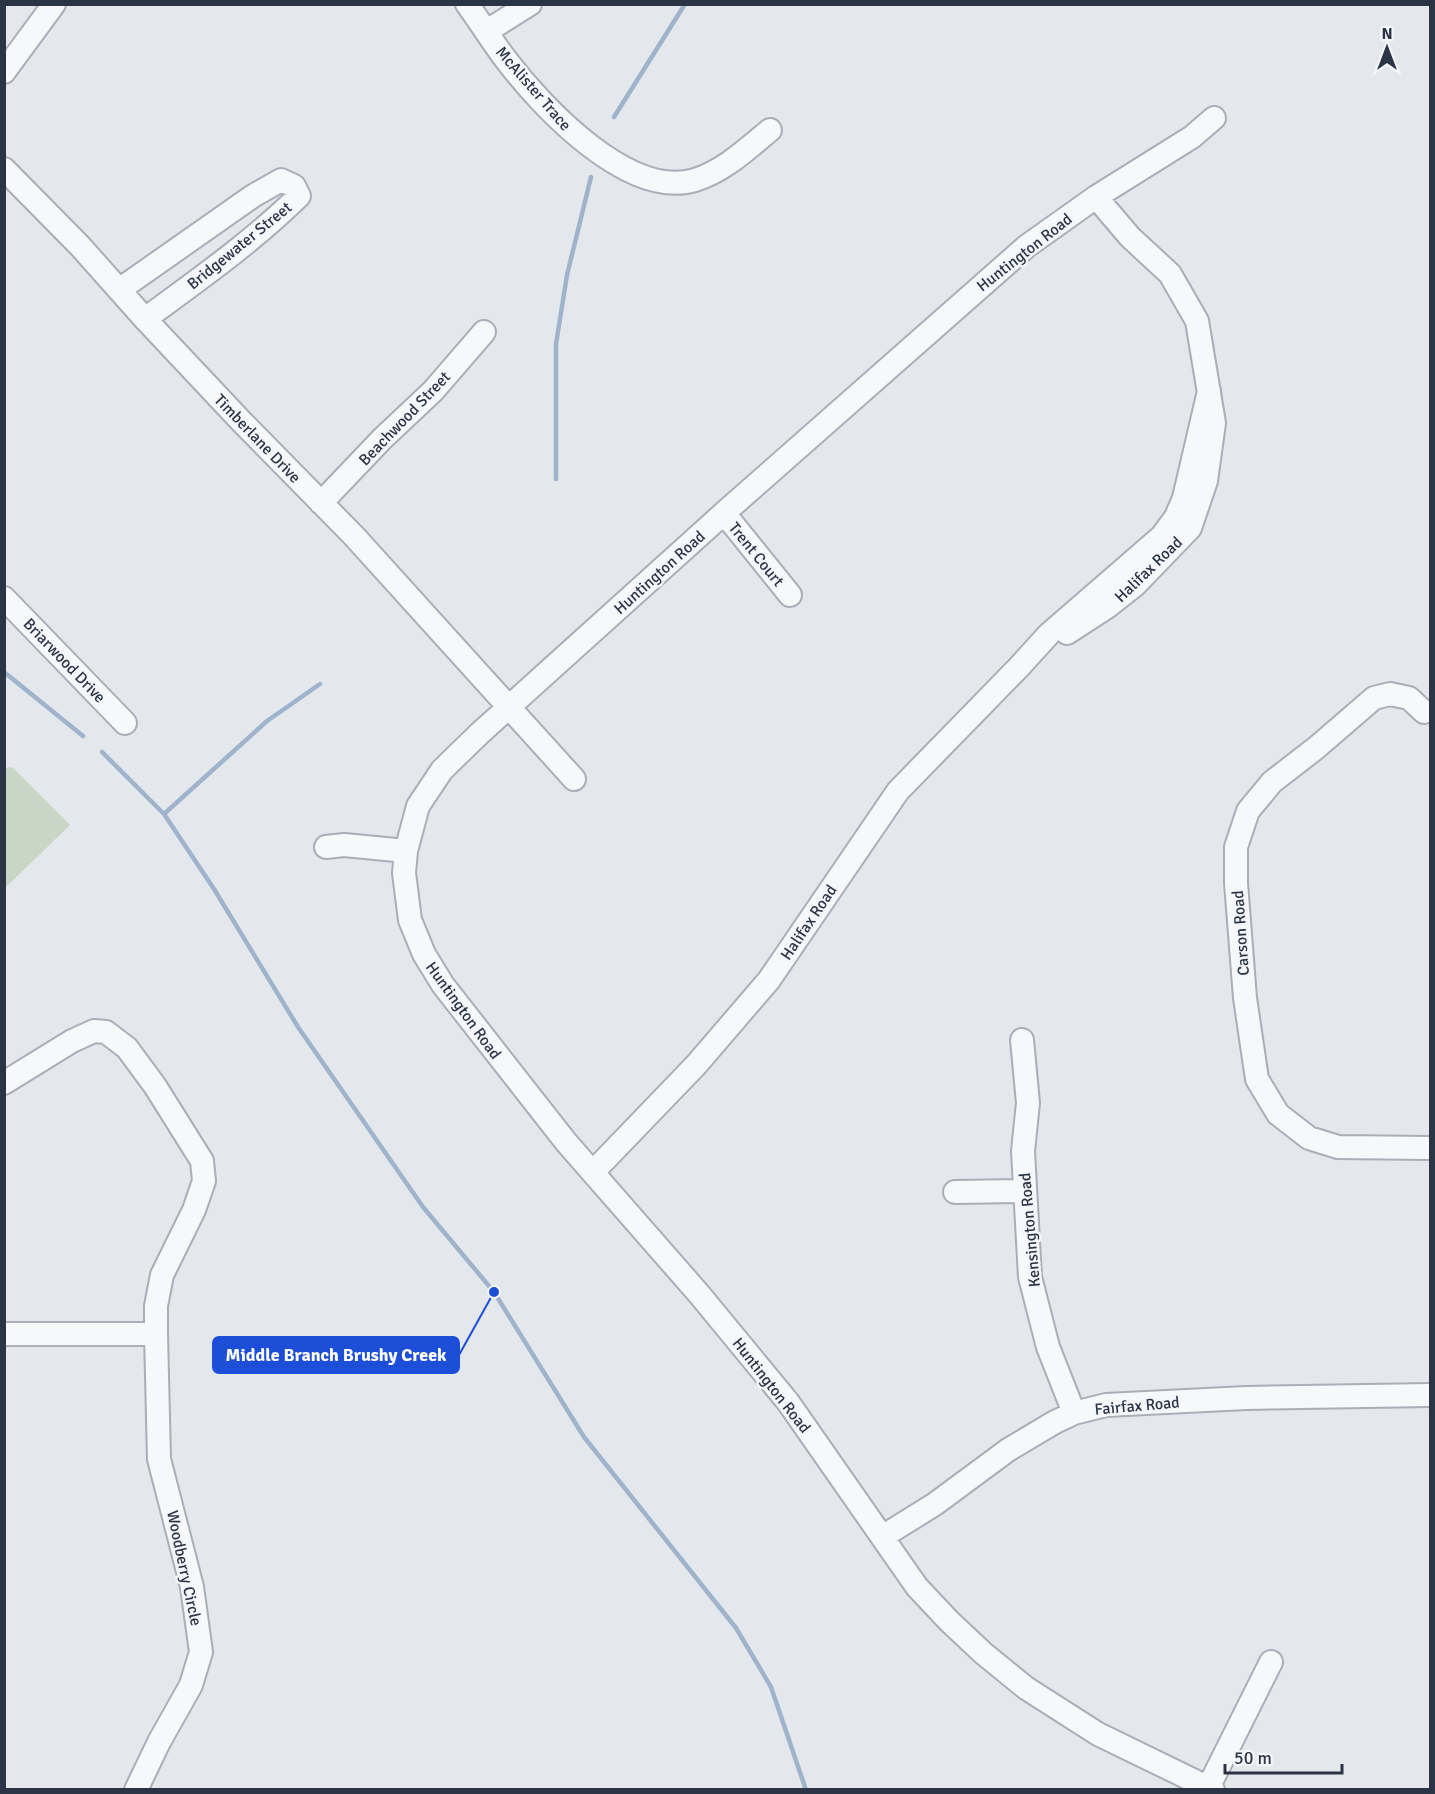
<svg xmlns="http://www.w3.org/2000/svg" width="1435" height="1794" font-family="Signika,sans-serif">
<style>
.garden{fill:#c9d6c5}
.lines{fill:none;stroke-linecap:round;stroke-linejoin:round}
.stream{stroke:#9fb4cc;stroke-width:4.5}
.minor-casing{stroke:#a9aeb7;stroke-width:26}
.minor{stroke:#f7f8fa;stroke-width:22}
.labels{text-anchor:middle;stroke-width:5;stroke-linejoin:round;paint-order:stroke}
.street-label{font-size:16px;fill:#2b3445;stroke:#f4f6f9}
.leader{fill:none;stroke:#1d4ed8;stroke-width:2}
.callout-dot{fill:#1d4ed8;stroke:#f4f6f9;stroke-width:2}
.callout{fill:#1d4ed8;stroke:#1d4ed8;stroke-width:2}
.callout-label{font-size:18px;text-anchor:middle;font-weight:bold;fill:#fff}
</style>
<rect width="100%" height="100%" fill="#e4e7ec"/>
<!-- garden -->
<path class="garden" d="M12 767 70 825 5 888V768Z"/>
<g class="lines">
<!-- stream -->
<path class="stream" d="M614 117 685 4
M556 479V344L567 275 591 177
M4 672 83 736
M102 752 164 814 214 889 298 1027 423 1207 494 1292 584 1437 736 1628 771 1687 806 1790
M164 814 267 721 320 684"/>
<!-- minor casing -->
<g class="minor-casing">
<path id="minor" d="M467 4C481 23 493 43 507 61 542 107 629 200 695 180 724 171 747 149 770 130
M487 31 530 4
M4 72 54 4
M4 169 80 246 145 319 240 420 354 536 574 779
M119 290 253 196 281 180 294 186 299 196C252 242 198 280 145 319
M321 503 382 439 433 391 484 332
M724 513 790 595
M4 598 125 723
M1067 633 1107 607 1135 585 1190 528 1206 481 1214 423 1197 321 1170 274 1130 237 1096 197
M1424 712 1409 698 1390 694 1374 698 1316 748 1272 782 1248 811 1236 847V883L1245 998 1257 1079 1278 1114 1309 1138 1338 1147 1430 1148
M326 847 344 845 406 851
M1022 1040 1028 1103 1023 1151 1030 1277 1048 1347 1074 1413
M4 1083 72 1041 94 1031 106 1032 127 1048 155 1086 202 1161 204 1181 194 1210 162 1275 156 1306V1334H4
M593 1172 696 1065 769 980 898 791 1018 668 1049 634 1162 536 1176 517 1184 498 1209 391
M955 1192 1025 1191
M882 1537 935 1504 1008 1450 1055 1422 1074 1413 1106 1405 1246 1398 1430 1395
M1208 1788 1271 1662
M136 1790 159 1742 191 1685 201 1652 192 1587 159 1459 156 1334
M1213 1790 1098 1734 1026 1688 983 1653 949 1621 917 1587 788 1402 699 1294 566 1142 443 985 424 954 410 920 404 873 406 851 418 806 442 770 479 734 724 513 1027 246 1096 197 1192 137 1214 118"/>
</g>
<!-- minor -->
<use href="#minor" class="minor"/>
</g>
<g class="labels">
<!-- street labels -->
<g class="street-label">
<text transform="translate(534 88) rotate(49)" y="6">McAlister Trace</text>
<text transform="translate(239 245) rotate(-39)" y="6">Bridgewater Street</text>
<text transform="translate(1024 252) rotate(-38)" y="6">Huntington Road</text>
<text transform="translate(404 418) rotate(-46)" y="6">Beachwood Street</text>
<text transform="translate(258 438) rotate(46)" y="6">Timberlane Drive</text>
<text transform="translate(757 554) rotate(51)" y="6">Trent Court</text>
<text transform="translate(1148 569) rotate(-44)" y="6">Halifax Road</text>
<text transform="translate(659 572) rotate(-42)" y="6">Huntington Road</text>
<text transform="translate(65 660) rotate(46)" y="6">Briarwood Drive</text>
<text transform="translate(808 922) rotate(-56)" y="6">Halifax Road</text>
<text transform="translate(1240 933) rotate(-94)" y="6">Carson Road</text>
<text transform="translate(464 1010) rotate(54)" y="6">Huntington Road</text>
<text transform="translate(1029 1230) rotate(-95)" y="6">Kensington Road</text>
<text transform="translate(772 1385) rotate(52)" y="6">Huntington Road</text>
<text transform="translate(1137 1405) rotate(-5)" y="6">Fairfax Road</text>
<text transform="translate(185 1568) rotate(78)" y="6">Woodberry Circle</text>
</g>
</g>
<!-- callouts -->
<path class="leader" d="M494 1292L459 1355"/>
<circle class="callout-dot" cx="494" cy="1292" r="6"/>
<rect class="callout" x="213" y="1337" width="246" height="36" rx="6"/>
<g class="callout-label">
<text x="336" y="1361">Middle Branch Brushy Creek</text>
</g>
<!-- border -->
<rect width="1435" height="1794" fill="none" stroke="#2b3445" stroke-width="12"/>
<!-- north arrow -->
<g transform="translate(1387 48)" stroke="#f4f6f9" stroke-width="4.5" paint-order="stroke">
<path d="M0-4.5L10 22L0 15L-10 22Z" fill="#2b3445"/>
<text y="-9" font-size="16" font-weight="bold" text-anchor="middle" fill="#2b3445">N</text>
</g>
<!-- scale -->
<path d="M1225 1764v9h117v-9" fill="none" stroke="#2b3445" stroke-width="3"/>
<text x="1234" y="1764" font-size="18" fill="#2b3445" stroke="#f4f6f9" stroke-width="4.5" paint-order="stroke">50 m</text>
</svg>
